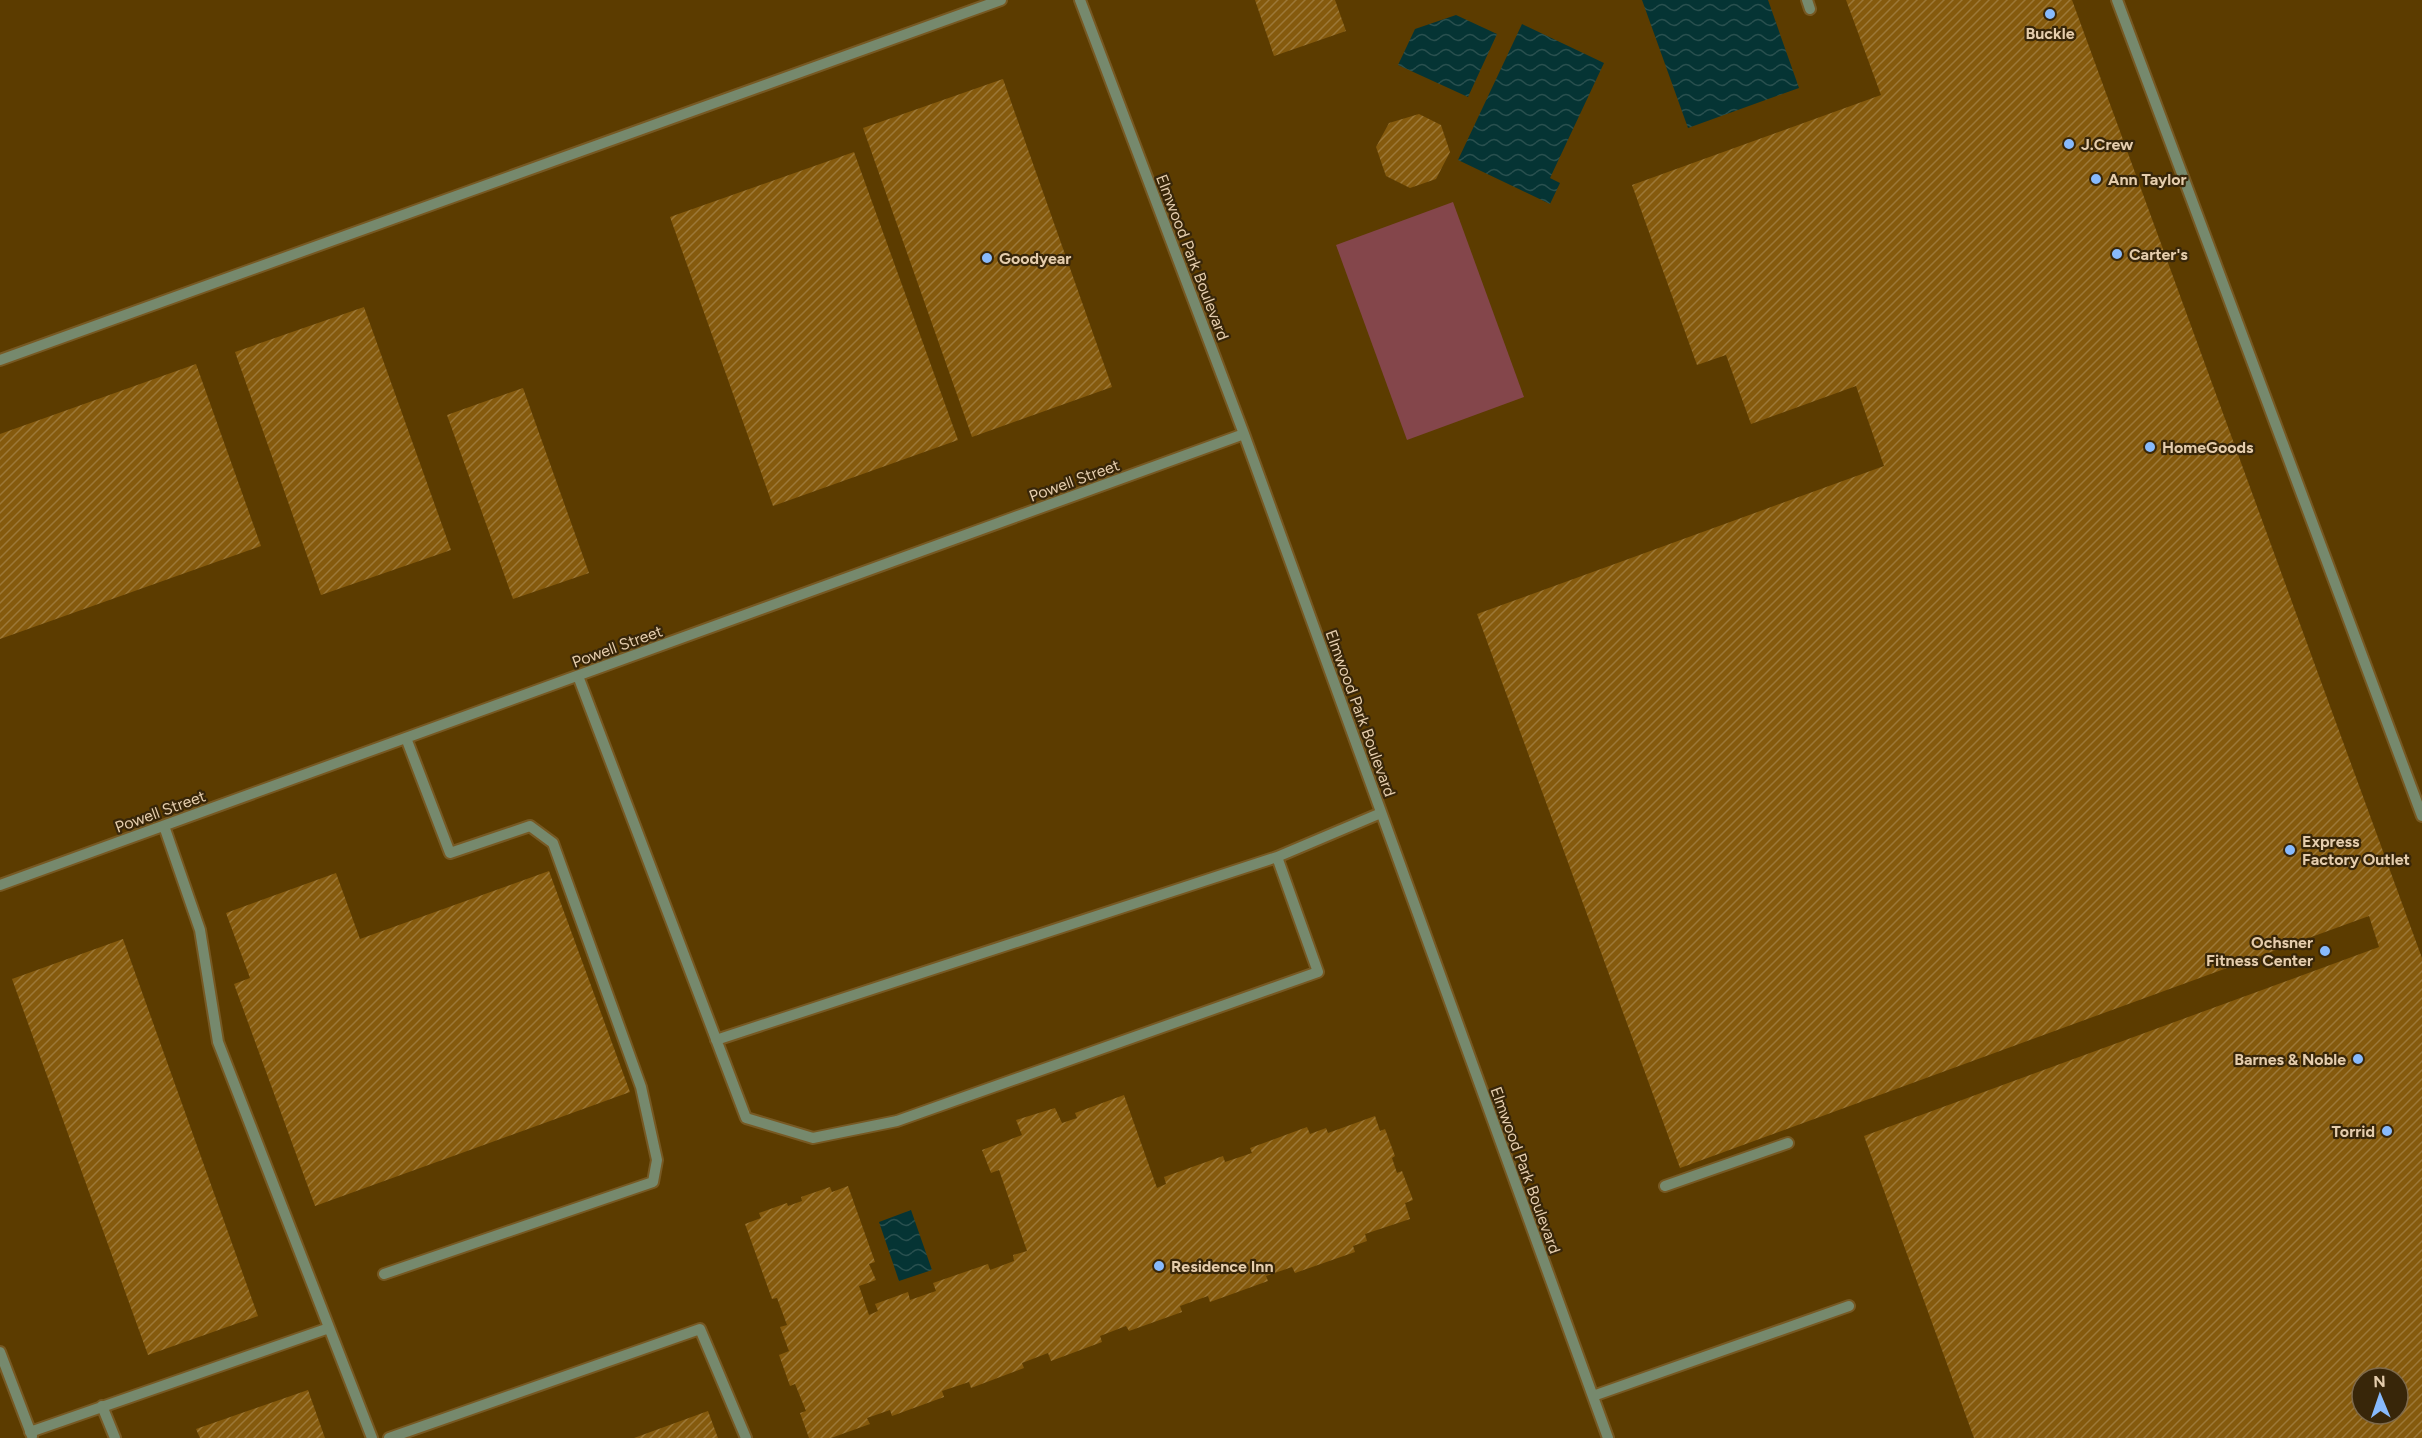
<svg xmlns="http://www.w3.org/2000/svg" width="2422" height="1438" font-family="Figtree,sans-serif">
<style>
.pitch{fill:#84464b}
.water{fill:url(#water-waves)}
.building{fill:url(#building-hatch);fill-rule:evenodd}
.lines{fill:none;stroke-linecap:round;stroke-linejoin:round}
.minor-casing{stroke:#775923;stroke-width:14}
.minor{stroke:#76896d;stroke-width:10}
.poi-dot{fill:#88bafc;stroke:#382609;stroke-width:2}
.labels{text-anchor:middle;stroke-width:4.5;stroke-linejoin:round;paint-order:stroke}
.poi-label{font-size:16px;font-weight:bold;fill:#e5cdad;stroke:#382609;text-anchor:start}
.street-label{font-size:16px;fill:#e5cdad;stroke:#382609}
</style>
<defs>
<pattern id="water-waves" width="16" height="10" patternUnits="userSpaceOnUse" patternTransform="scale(1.5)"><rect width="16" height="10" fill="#053434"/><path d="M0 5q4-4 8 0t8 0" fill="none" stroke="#29504f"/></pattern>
<pattern id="building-hatch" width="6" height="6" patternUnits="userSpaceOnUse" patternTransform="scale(1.5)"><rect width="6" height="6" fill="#855a0d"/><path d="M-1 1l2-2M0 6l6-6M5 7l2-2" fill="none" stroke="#9c7838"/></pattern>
</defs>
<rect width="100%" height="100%" fill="#5c3c00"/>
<!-- pitch -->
<path class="pitch" d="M1453 202 1524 397 1407 440 1336 245Z"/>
<!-- water -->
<path class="water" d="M1642 0H1768L1799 88 1688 128Z
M1456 15 1497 34 1468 97 1398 65 1415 29Z
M1522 24 1604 63 1550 178 1560 183 1550 204 1458 160Z
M911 1210 932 1270 899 1281 879 1222Z"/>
<!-- building -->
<path class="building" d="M1255 0H1335L1346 31 1274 56Z
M1846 0H2072L2422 958V1438H1974L1864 1136 2379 947 2369 916 1680 1168 1477 614 1884 466 1856 386 1751 424 1726 355 1697 365 1632 185 1881 95ZM2362 1378H2398V1414H2362Z
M1003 79 1112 387 972 437 863 128Z
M1419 114 1441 125 1450 152 1436 179 1410 188 1386 176 1376 147 1389 123Z
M854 152 958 440 773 506 670 217Z
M364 307 451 550 321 595 235 352Z
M196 364 261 546 0 639V434Z
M523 388 589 573 513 599 447 415Z
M549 871 630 1092 315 1206 234 984 250 978 226 913 336 873 360 939Z
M123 939 258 1316 148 1355 12 979Z
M1124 1095 1157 1188 1166 1184 1164 1177 1223 1156 1225 1162 1252 1153 1250 1148 1307 1127 1310 1134 1326 1128 1328 1133 1375 1116 1380 1131 1385 1129 1395 1156 1392 1158 1397 1173 1402 1171 1413 1200 1405 1203 1410 1219 1365 1234 1367 1241 1353 1246 1355 1252 1295 1273 1292 1267 1266 1276 1268 1281 1210 1302 1208 1296 1180 1306 1182 1312 1129 1331 1126 1326 1100 1336 1102 1342 1051 1361 1048 1353 1022 1363 1024 1368 971 1388 969 1382 942 1391 944 1397 892 1416 890 1410 867 1418 870 1424 831 1438H809L800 1413 806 1411 795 1384 790 1386 779 1355 789 1351 780 1327 787 1325 777 1298 772 1299 745 1224 761 1218 759 1213 787 1203 788 1206 802 1201 801 1197 830 1187 832 1192 848 1186 875 1262 869 1264 876 1280 859 1286 869 1315 878 1311 875 1304 908 1292 910 1300 936 1291 933 1283 988 1264 990 1270 1014 1261 1013 1255 1027 1251 999 1170 991 1173 982 1150 1022 1135 1016 1120 1055 1108 1062 1123 1077 1118 1075 1113Z
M308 1390 325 1438H200L196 1429Z
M708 1411 718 1438H634Z"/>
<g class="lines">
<!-- minor casing -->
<g class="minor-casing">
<path id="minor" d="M1080 0 1244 434 1608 1438
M1807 0 1810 9
M2117 0 2422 816
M0 360 1001 0
M578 676 746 1118 813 1138 897 1121 1318 972 1277 857 1381 813
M164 826 200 930 218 1042 372 1438
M0 885 1244 434
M716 1040 1277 857
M1665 1186 1788 1143
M384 1274 653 1182 657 1160 641 1087 553 843 530 826 450 853 406 738
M0 1352 32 1436
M1593 1396 1849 1306
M102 1406 115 1438
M30 1432 329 1328
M389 1438 700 1329 746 1438"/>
</g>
<!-- minor -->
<use href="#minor" class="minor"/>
</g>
<!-- markers -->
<g class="poi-dot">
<circle cx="2050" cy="14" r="6"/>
<circle cx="2069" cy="144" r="6"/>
<circle cx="2096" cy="179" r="6"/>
<circle cx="2117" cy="254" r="6"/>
<circle cx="987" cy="258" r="6"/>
<circle cx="2150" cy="447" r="6"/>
<circle cx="2290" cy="850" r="6"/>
<circle cx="2325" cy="951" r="6"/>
<circle cx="2358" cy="1059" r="6"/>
<circle cx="2387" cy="1131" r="6"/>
<circle cx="1159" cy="1266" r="6"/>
</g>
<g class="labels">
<!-- poi labels -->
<g class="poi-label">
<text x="2050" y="39" text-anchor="middle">Buckle</text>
<text x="2081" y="150">J.Crew</text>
<text x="2108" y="185">Ann Taylor</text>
<text x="2129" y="260">Carter's</text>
<text x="999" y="264">Goodyear</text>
<text x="2162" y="453">HomeGoods</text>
<text x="2302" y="847">Express<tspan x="2302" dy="18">Factory Outlet</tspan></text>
<text x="2313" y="948" text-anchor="end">Ochsner<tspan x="2313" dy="18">Fitness Center</tspan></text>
<text x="2346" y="1065" text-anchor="end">Barnes &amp; Noble</text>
<text x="2375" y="1137" text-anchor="end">Torrid</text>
<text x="1171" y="1272">Residence Inn</text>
</g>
<!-- street labels -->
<g class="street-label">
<text transform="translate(1193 257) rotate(69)" y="6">Elmwood Park Boulevard</text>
<text transform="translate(1074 480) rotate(-20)" y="6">Powell Street</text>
<text transform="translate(617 646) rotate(-20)" y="6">Powell Street</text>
<text transform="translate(1361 713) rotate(70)" y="6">Elmwood Park Boulevard</text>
<text transform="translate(160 811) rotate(-20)" y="6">Powell Street</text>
<text transform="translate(1526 1170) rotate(70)" y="6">Elmwood Park Boulevard</text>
</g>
</g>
<!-- north arrow -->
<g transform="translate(2380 1396) rotate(358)"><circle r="28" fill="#382609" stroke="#7d694b" stroke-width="1.5"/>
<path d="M0-4.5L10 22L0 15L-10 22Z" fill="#88bafc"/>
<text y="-9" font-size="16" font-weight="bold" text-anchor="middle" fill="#e5cdad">N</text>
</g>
</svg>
